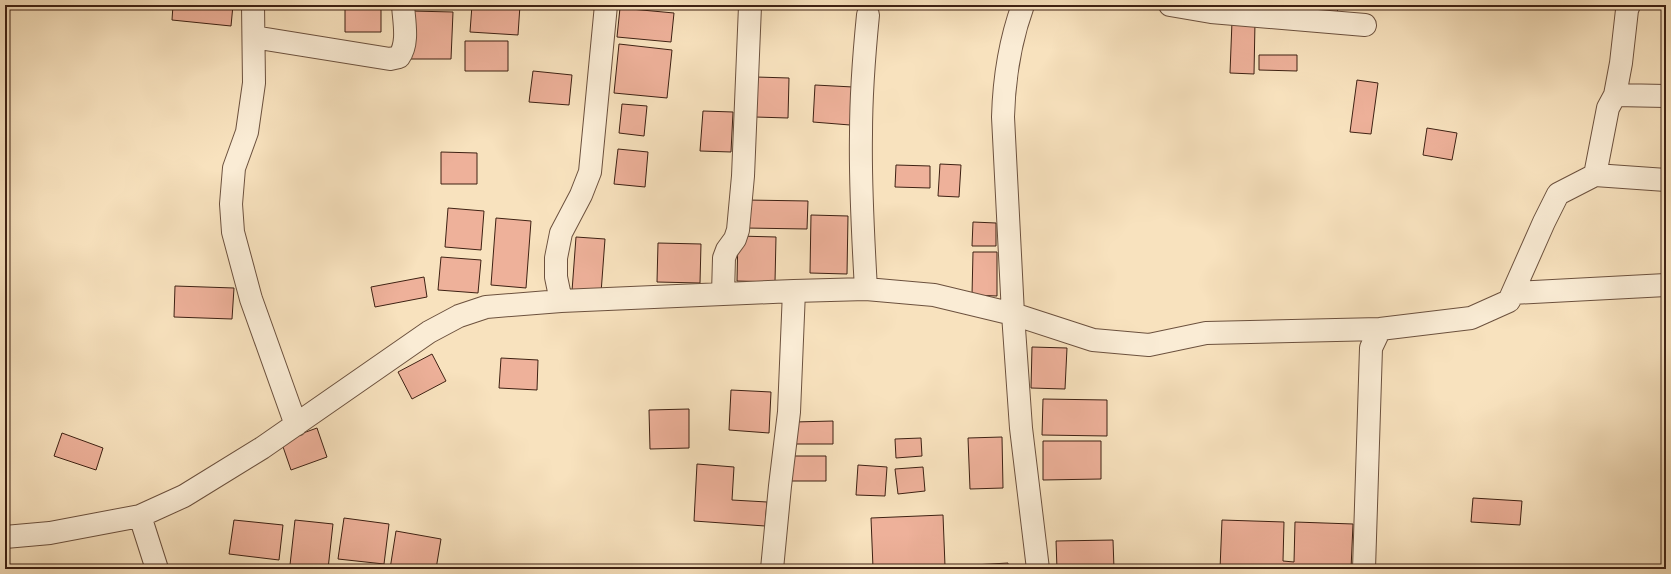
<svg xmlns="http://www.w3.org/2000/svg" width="1671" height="574" font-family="'IM FELL DW Pica',serif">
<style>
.building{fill:#eeb19a;stroke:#3e2113}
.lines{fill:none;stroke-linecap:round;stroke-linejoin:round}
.minor-casing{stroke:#6c513e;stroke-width:24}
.minor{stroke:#faecd5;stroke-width:22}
</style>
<rect width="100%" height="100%" fill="#f8e2be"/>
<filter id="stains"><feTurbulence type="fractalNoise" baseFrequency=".005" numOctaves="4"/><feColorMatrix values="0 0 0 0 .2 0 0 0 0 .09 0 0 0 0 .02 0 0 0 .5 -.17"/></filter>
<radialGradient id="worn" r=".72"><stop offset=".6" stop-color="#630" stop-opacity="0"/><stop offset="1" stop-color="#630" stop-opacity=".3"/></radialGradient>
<!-- building -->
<path class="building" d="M173 5H233L231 26 172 20Z
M345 5H381V32H345Z
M472 5H520L518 35 470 32Z
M1312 5H1338L1337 16 1311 14Z
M620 8 674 13 671 42 617 37Z
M411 11 453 12 451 59H410Z
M1232 21 1255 22 1254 74 1230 73Z
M465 41H508V71H465Z
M619 44 672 50 667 98 614 93Z
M1259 55H1297V71L1259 70Z
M533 71 572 75 569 105 529 102Z
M756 77 789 78 788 118 755 117Z
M1357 80 1378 83 1371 134 1350 132Z
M815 85 853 87 850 125 813 122Z
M622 104 647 106 644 136 619 133Z
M703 111 733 112 731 152 700 151Z
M1427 128 1457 133 1452 160 1423 155Z
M618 149 648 152 645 187 614 184Z
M441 152 477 153V184H441Z
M940 164 961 165 959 197 938 196Z
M896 165 930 166V188L895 187Z
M746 200 808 201 807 229 745 228Z
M448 208 484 211 481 250 445 247Z
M811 215 848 216 847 274 810 273Z
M496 218 531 221 526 288 491 285Z
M973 222 996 223V246H972Z
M738 236 776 237 775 282 737 281Z
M576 237 605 239 601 293 572 291Z
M658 243 701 244 700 283 657 282Z
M973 252H997V296L972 295Z
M441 257 481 260 478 293 438 290Z
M424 277 427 297 375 307 371 287Z
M175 286 234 288 232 319 174 317Z
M1032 347 1067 348 1065 389 1031 388Z
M432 354 446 381 412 399 398 372Z
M501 358 538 360 537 390 499 388Z
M731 390 771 392 769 433 729 430Z
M1043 399 1107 400V436L1042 435Z
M689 409V448L650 449 649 410Z
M833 421V444H794V422Z
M317 428 327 457 291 470 281 441Z
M62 433 103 448 96 470 54 456Z
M1002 437 1003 488 970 489 968 438Z
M921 438 922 456 896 458 895 439Z
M1043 441H1101V479L1043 480Z
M787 456H826V481H787Z
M697 464 734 467 732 500 767 502 765 526 694 521Z
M858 465 887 467 885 496 856 495Z
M923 467 925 491 898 494 895 469Z
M1473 498 1522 501 1520 525 1471 522Z
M943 515 945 566 873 568 871 518Z
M344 518 389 524 384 564 338 559Z
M234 520 283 525 279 560 229 554Z
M295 520 333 524 328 569 290 565Z
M1222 520 1284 522 1283 561 1294 562 1295 522 1353 524 1351 569H1220Z
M396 531 441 539 436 569H390Z
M1113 540 1114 569H1057L1056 541Z
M1008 563V569H956V566Z"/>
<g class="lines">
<!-- minor casing -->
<g class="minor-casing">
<path id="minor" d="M253 5 254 83 247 132 234 168 231 204 233 232 251 299 296 425
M1023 5C1010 41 1004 79 1003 117L1013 314 1021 428 1038 569
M1170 5 1211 12 1365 25
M254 37 390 59 399 57C409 43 404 22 403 5
M1615 95 1666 96
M1595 175 1666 180
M866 289C863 237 860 186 861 134 861 94 864 55 868 15
M723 293 724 258 727 250 735 239 738 230 743 176 750 6
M1513 293 1666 285
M561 301 556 277V258L561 233 581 195 590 172 606 5
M140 516 157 569
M5 537 50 533 140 516 184 496 262 448 429 332 459 316 486 307 561 301 794 291 866 289 934 295 1013 314 1093 340 1149 345 1206 333 1380 329 1471 318 1509 301 1544 222 1558 194 1595 175 1608 108 1615 95 1621 63 1627 10 1629 5
M772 569 780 486 789 412 794 291
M1364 569 1371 348 1380 329"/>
</g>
<!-- minor -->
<use href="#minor" class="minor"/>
</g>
<!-- margin -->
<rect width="1671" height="574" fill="none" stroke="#f8e2be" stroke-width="20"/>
<rect x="6" y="6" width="1659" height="562" fill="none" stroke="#3e2113" stroke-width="2"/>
<rect x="10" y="10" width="1651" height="554" fill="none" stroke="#3e2113"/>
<rect width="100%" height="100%" filter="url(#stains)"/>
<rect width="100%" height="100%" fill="url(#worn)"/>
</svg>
